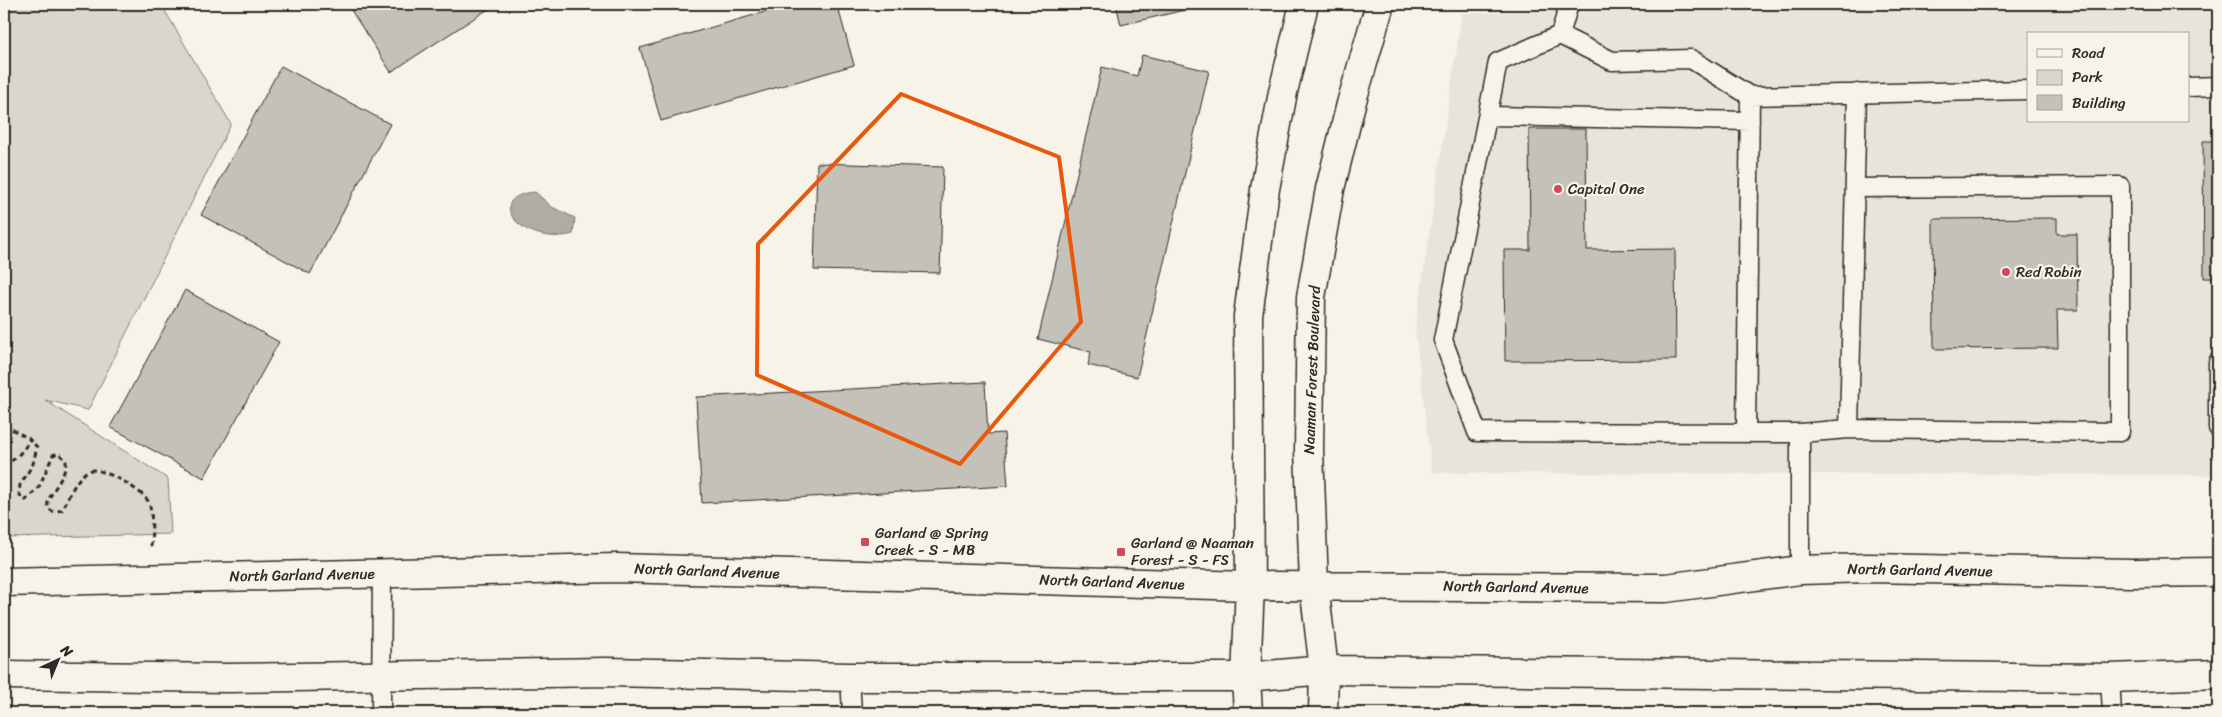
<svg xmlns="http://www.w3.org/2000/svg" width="2222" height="717" font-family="Sriracha,sans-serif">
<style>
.built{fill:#e8e4da;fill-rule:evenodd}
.green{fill:#dad6cc;stroke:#82807c}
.water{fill:#afaca4;stroke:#7a7874}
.building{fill:#c4c1b9;stroke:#2b2b2b}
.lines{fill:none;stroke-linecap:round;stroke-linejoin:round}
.service-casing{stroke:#2b2b2b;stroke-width:21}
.tertiary-casing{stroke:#2b2b2b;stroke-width:31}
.secondary-casing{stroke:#2b2b2b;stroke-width:31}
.path{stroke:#2b2b2b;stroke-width:3;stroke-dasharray:5 4;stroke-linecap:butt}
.service{stroke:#f7f3e8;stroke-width:18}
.tertiary{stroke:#f7f3e8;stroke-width:28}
.secondary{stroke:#f7f3e8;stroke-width:28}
.marked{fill:none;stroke:#e8590c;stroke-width:4;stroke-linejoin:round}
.poi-dot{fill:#d1495b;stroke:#f7f3e8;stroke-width:2}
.labels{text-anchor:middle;stroke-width:4.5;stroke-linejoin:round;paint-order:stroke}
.poi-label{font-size:15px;fill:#2b2b2b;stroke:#f7f3e8;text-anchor:start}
.street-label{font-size:15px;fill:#2b2b2b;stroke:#f7f3e8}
</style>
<rect width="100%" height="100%" fill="#f7f3e8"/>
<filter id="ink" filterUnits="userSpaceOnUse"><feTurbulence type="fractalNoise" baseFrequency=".02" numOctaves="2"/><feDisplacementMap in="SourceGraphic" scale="10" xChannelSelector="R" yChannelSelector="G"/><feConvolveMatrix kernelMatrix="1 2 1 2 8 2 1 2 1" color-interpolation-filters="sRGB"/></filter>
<g filter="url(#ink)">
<!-- built -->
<path class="built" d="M1921 4H2218V475L1432 473 1415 329 1462 13ZM2028 34H2188V121H2028Z"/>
<!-- green -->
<path class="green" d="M4 4H161L231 124 88 410 45 400 168 479 171 534 4 538Z"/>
<!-- water -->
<path class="water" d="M535 192 552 207 575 218 573 234C523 248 480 196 535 192Z"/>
<!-- building -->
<path class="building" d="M347 4H496L391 72Z
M792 4H837L854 65 661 121 640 48Z
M1116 4H1210L1121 25Z
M1142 55 1209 71 1137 377 1088 365 1091 352 1038 339 1102 67 1137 76Z
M281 66 390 124 310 274 201 215Z
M1529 129H1586L1587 250 1675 249 1676 360 1505 361 1504 250H1530Z
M2203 141H2218V278H2204Z
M817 163 943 167 940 273 814 270Z
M2057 218V234H2077L2078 310H2057L2058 348 1934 349 1933 219Z
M185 290 279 342 204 478 110 427Z
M985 382 988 434 1004 433 1008 486 702 503 696 397Z"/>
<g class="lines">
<!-- service casing -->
<g class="service-casing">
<path id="service" d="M1560 35 1569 4
M2188 87 2218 86
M1488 116 1750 121
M2218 362V428
M1849 429 2120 432V186L1855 188
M1746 433 1750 96
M1800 433 1849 429 1857 93
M1800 570V433L1477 432 1443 340 1498 62 1560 35 1612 61 1691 59 1750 96 2028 90
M850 677 852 713
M2110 678 2112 713
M381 713 382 574"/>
</g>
<!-- tertiary casing -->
<g class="tertiary-casing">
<path id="tertiary" d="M1314 585 1309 450 1311 297 1330 189 1351 104 1380 4
M1250 586 1248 316 1265 189 1283 92 1304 4"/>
</g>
<!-- secondary casing -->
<g class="secondary-casing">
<path id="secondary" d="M4 582 617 568 1250 586 1666 588 1800 570 1868 568 2133 573 2218 572
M1314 585 1324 670 1323 713
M4 675 228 678 606 672 850 677H1246L1324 670 2110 678 2218 674
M1248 713 1246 677 1250 586"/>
</g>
<!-- path -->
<path class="path" d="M4 425 28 438 37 447 33 464 20 485 19 493 22 499 26 500 39 487 53 455 58 453 66 460C67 480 45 494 48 508L53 512 62 510C68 499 76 477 88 471 100 465 142 490 148 501 153 510 152 537 151 547
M4 466 17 457 31 440
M52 709 64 713"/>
<!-- service -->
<use href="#service" class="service"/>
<!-- tertiary -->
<use href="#tertiary" class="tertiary"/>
<!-- secondary -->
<use href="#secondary" class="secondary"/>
</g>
</g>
<!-- marked area -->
<path class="marked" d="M901 94 1059 157 1081 322 960 464 757 375 758 244Z"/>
<!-- markers -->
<g class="poi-dot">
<circle cx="1558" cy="189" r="5"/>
<circle cx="2006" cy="272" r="5"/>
<rect x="860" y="537" width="10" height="10" rx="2.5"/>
<rect x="1116" y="547" width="10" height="10" rx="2.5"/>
</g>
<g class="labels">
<!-- poi labels -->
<g class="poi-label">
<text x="1568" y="194">Capital One</text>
<text x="2016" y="277">Red Robin</text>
<text x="875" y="538">Garland @ Spring<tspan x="875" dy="17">Creek - S - MB</tspan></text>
<text x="1131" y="548">Garland @ Naaman<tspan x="1131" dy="17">Forest - S - FS</tspan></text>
</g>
<!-- street labels -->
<g class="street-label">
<text transform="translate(1312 370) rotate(-88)" y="5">Naaman Forest Boulevard</text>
<text transform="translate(1920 570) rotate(1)" y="5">North Garland Avenue</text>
<text transform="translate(707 571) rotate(2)" y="5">North Garland Avenue</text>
<text transform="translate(302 575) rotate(-1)" y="5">North Garland Avenue</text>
<text transform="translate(1112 582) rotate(2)" y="5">North Garland Avenue</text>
<text transform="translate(1516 587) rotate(1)" y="5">North Garland Avenue</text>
</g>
</g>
<!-- margin -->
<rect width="2222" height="717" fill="none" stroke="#f7f3e8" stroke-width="20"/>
<rect x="10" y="10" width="2202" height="697" fill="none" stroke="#2b2b2b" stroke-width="2" filter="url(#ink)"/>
<!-- legend -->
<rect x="2027" y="32" width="162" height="90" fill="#f7f3e8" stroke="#a5a39c"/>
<rect x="2037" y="49" width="25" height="8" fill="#f7f3e8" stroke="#a5a39c"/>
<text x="2072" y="58" font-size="15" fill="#2b2b2b">Road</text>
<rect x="2037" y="70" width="25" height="15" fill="#dad6cc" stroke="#a5a39c"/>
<text x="2072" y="82" font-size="15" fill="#2b2b2b">Park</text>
<rect x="2037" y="95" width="25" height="15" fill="#c4c1b9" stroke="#a5a39c"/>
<text x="2072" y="108" font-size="15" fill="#2b2b2b">Building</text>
<!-- north arrow -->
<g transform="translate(58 660) rotate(44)" stroke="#f7f3e8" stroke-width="4" paint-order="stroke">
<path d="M0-4L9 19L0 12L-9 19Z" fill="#2b2b2b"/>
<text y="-8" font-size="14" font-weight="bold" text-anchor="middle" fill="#2b2b2b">N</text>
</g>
</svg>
